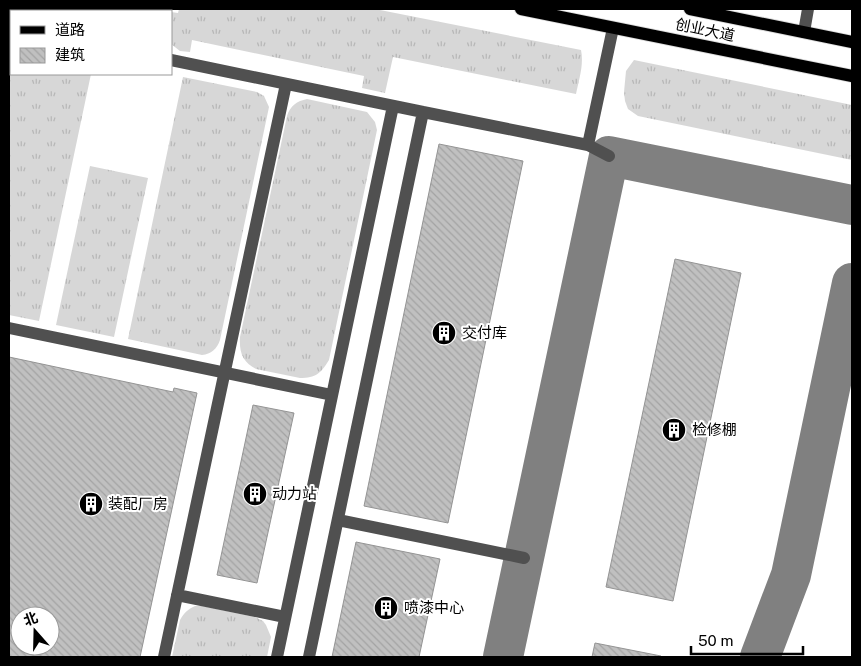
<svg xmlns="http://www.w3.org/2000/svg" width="861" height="666" font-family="'Public Sans','Noto Sans SC',sans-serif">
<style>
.grass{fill:url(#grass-tufts)}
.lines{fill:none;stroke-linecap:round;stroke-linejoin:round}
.taxiway{stroke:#808080;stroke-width:40}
.building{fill:url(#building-back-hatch);stroke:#949494;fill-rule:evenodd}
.major-casing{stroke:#dbdbdb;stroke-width:14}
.minor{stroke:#505050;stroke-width:12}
.major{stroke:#000;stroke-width:12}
.labels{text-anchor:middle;stroke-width:4;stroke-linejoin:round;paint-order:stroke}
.street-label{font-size:15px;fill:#000;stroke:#fff}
.poi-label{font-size:15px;fill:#000;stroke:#fff;text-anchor:start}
</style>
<defs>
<pattern id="grass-tufts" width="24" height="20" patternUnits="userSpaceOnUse" patternTransform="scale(1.25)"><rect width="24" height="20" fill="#d7d7d7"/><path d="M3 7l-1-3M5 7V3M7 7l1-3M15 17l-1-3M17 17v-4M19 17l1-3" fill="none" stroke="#b7b7b7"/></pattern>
<pattern id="building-back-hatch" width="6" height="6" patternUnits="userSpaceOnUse" patternTransform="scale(1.25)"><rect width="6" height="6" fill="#c0c0c0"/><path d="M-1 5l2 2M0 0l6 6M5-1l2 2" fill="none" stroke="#a3a3a3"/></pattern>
</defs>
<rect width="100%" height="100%" fill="#fff"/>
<!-- grass -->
<path class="grass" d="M179 9H375L581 50C584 65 579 79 576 94L393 57 385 93 362 88 364 76 192 40 190 52 180 51 171 44V12L178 13Z
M11 46V74H91L39 321 9 315V48Z
M634 60 852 105V160L638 116 628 109 625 101 624 92 626 71Z
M183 77 257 92 264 96 269 107 220 340C217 349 211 354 202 355L128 339Z
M307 99 367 112 375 122 377 130 329 360C321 373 316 378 300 378L256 369C243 362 239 353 240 337L287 116C290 106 297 101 307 99Z
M90 166 148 178 114 337 56 325Z
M195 606H202L255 617 263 621 266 625 271 637 267 657H172L180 620C184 613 188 609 195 606Z"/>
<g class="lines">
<!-- taxiway -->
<path class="taxiway" d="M503 657 609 156 852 205
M760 657 791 575 852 283"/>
</g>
<!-- building -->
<path class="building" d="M89 9H115V11H88Z
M439 144 523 161 448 523 364 506Z
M675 259 741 273 673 601 606 587Z
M9 357 173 392 174 388 197 393 140 657H9ZM20 616H50V646H20Z
M253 405 294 413 257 583 217 575Z
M356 542 440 559 419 657H332Z
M595 643 661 656V657H592Z"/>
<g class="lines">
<!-- major casing -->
<g class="major-casing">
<path id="major" d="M521 9 852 76
M690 9 852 42"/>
</g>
<!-- minor -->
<path class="minor" d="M151 11 152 9
M9 26 11 27
M804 32 808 9
M171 60 423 112
M609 156 588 145 613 28
M9 328 332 395
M338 520 524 558
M177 595 285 617
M164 657 286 84
M277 657 393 106
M309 657 423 112 588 145"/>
<!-- major -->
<use href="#major" class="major"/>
</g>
<!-- icons -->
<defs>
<g id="building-disc" transform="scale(1.25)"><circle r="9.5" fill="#000" stroke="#fff"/><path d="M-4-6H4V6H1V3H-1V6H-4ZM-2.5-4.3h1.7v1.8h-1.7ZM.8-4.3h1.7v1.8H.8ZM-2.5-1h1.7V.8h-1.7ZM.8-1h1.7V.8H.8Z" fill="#fff"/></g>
</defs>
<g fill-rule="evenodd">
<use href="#building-disc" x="444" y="333"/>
<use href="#building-disc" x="674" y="430"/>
<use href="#building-disc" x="255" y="494"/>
<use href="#building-disc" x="91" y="504"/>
<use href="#building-disc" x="386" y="608"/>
</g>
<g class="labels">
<!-- street labels -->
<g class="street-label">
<text transform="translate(705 30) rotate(12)" y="5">创业大道</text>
</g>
<!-- poi labels -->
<g class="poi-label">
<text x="462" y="338">交付库</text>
<text x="692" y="435">检修棚</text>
<text x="272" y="499">动力站</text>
<text x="108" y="509">装配厂房</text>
<text x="404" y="613">喷漆中心</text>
</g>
</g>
<!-- border -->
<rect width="861" height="666" fill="none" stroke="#000000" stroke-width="20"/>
<!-- legend -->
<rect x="10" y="10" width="162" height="65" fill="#ffffff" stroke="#999999"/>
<rect x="20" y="26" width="25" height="8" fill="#000000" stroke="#999999"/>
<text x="55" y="35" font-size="15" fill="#000000">道路</text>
<rect x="20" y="48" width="25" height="15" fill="url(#building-back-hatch)" stroke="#999999"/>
<text x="55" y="60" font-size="15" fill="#000000">建筑</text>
<!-- north arrow -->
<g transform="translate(35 631) rotate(340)"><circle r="24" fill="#ffffff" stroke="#999999"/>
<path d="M0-4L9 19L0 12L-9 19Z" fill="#000000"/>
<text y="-8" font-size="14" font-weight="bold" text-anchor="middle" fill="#000000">北</text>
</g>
<!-- scale -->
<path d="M691 646v8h112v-8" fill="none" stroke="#000000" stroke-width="2.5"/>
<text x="698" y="646" font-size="15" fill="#000000" stroke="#ffffff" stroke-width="4" paint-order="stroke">50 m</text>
</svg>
